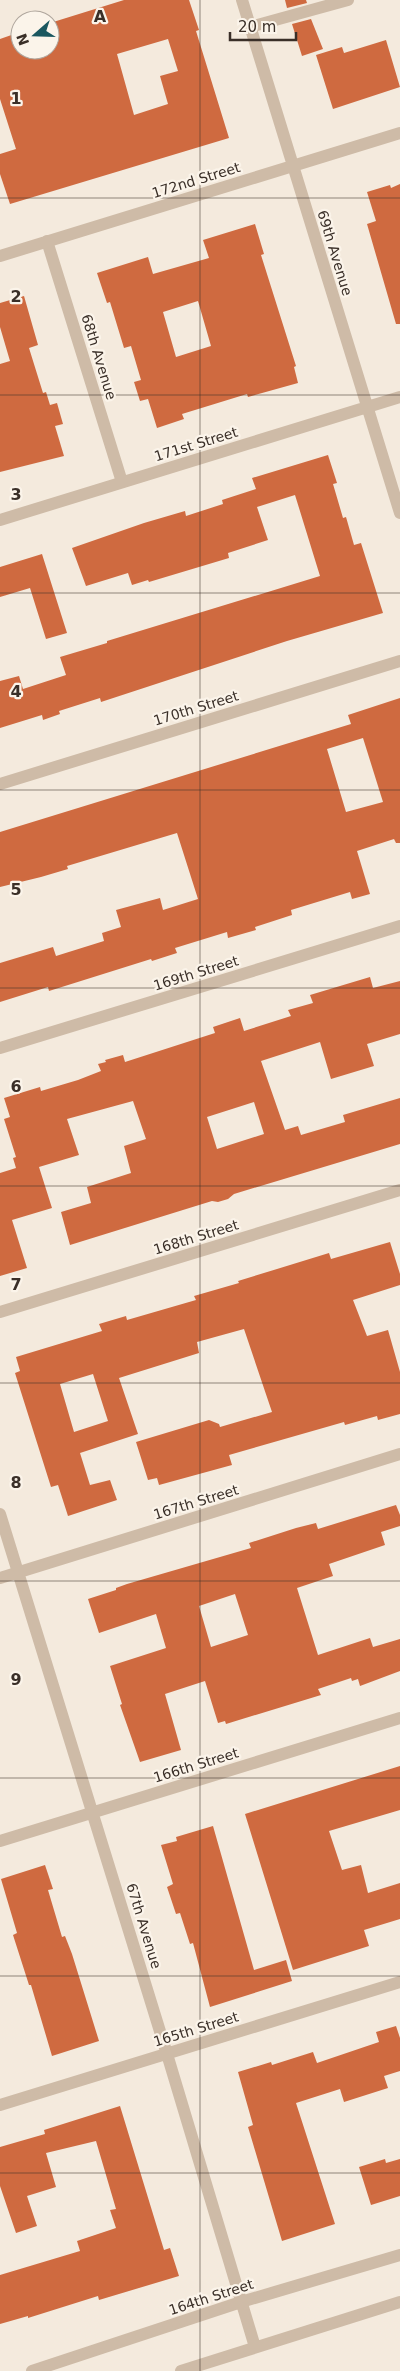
<svg xmlns="http://www.w3.org/2000/svg" width="400" height="2371" font-family="'DejaVu Sans',sans-serif">
<style>
.building{fill:#cf6a40;fill-rule:evenodd}
.lines{fill:none;stroke-linecap:round;stroke-linejoin:round}
.minor{stroke:#cebba7;stroke-width:12}
.grid{fill:none;stroke:#3a2f28;stroke-width:1;stroke-opacity:0.55}
.labels{text-anchor:middle;stroke-width:4.5;stroke-linejoin:round;paint-order:stroke}
.street-label{font-size:14px;fill:#3a2f28;stroke:#fbf4ea}
.grid-label{font-size:16px;text-anchor:middle;font-weight:bold;fill:#3a2f28;stroke:#fbf4ea;stroke-width:4.5;stroke-linejoin:round;paint-order:stroke}
</style>
<rect width="100%" height="100%" fill="#f4eadd"/>
<!-- building -->
<path class="building" d="M124 0H189L199 30 196 31 229 138 10 204 0 174V154L16 149 0 99V39L20 32V50H50V23ZM168 39 178 71 160 76 168 104 134 115 117 54Z
M285 0H306L307 3 287 8Z
M311 19 323 49 302 56 292 24Z
M386 40 400 87 333 109 316 55 342 47 344 53Z
M400 184V324H396L367 224 376 221 367 192 390 185 391 188Z
M255 224 264 254 261 255 296 366 294 367 298 383 248 397 247 394 182 414 184 419 157 428 148 399 140 401 134 382 141 380 131 346 124 348 110 302 107 303 97 273 148 257 153 274 209 258 203 240ZM198 301 211 346 176 357 163 312Z
M24 296 38 345 29 348 43 393 46 392 50 405 57 403 63 424 55 426 64 456 0 472V364L10 361 0 327V303Z
M328 455 337 483 333 484 343 518 346 517 354 545 361 543 383 613 287 641 101 702 100 698 59 711 60 714 43 720 42 715 0 728V681L19 676 23 689 66 675 60 657 107 643V641L320 576 295 495 257 507 268 540 228 553 229 558 149 582 148 580 132 585 128 573 86 586 72 548 144 523 185 511 186 516 223 504 222 500 256 489 252 478Z
M42 554 67 633 46 639 30 588 0 597V567Z
M400 698V843H396L394 839 357 851 370 894 352 899 350 892 291 910 292 915 255 927 256 930 228 938 227 932 175 948 177 953 152 961 151 959 49 991 48 987 0 1002V963L53 947 56 956 104 941 102 933 121 927 116 910 160 898 163 910 198 899 177 833 67 866 68 869 41 877 0 887V832L351 724 348 715ZM363 738 383 802 346 812 327 749Z
M370 977 373 988 400 981V1034L367 1044 374 1066 331 1079 320 1042 261 1061 285 1130 298 1126 301 1135 345 1122 343 1115 400 1098V1144L234 1194 228 1199 218 1202 212 1201 70 1245 61 1212 91 1203 87 1187 131 1173 124 1146 146 1139 133 1101 67 1119 79 1155 39 1167 52 1208 12 1220 27 1268 0 1276V1173L16 1168 13 1158 16 1157 4 1119 10 1117 4 1098 40 1087 41 1091 78 1080 101 1071 98 1064 106 1062 105 1060 123 1055 125 1062 215 1033 213 1027 240 1018 244 1031 291 1016 288 1010 313 1003 310 995ZM254 1102 264 1134 217 1149 207 1117Z
M390 1242 400 1274V1285L353 1300 367 1336 388 1330 400 1372V1414L378 1420 377 1416 345 1425 344 1422 229 1455 232 1465 159 1485 157 1478 148 1480 136 1442 209 1420 219 1424 220 1427 272 1412 244 1329 197 1342 199 1353 119 1378 138 1434 80 1453 90 1485 110 1480 117 1500 68 1516 58 1485 51 1487 15 1373 20 1371 16 1357 102 1331 99 1324 126 1316 127 1320 196 1300 194 1296 239 1283 238 1281 329 1253 331 1259ZM93 1374 108 1421 74 1432 60 1384Z
M396 1505 400 1515V1526L381 1532 385 1545 329 1564 333 1576 297 1588 318 1655 370 1638 373 1647 400 1639V1671L360 1686 358 1679 352 1681 351 1678 318 1689 321 1695 226 1724 225 1721 218 1723 205 1681 165 1694 181 1750 140 1762 120 1705 122 1704 110 1666 166 1648 156 1614 99 1633 88 1599 116 1590V1588L127 1584 251 1548 249 1543 296 1528 316 1523 318 1529ZM235 1594 248 1635 211 1647 199 1606Z
M400 1766V1810L329 1831 342 1870 361 1865 368 1893 400 1883V1919L364 1930 369 1946 293 1970 245 1814Z
M213 1826 254 1970 286 1960 292 1981 210 2007 193 1943 190 1944 180 1913 176 1914 167 1887 173 1884 161 1845 177 1841 176 1837Z
M45 1865 53 1889 48 1890 62 1937 65 1936 72 1954 99 2041 52 2056 31 1985H29L13 1935 17 1933 1 1879Z
M396 2026 400 2038V2071L384 2076 388 2088 344 2102 340 2089 296 2103 335 2224 282 2241 248 2127 253 2125 238 2072 271 2062 272 2065 313 2052 317 2063 379 2042 376 2032Z
M120 2106 164 2250 170 2248 179 2276 99 2300 98 2296 28 2318V2316L0 2324V2275L80 2251 77 2241 116 2228 110 2210 116 2209 96 2141 46 2153 56 2187 27 2196 37 2226 16 2233 0 2186V2147L45 2134 44 2130Z
M385 2159 386 2163 400 2159V2196L371 2205 359 2167Z"/>
<g class="lines">
<!-- minor -->
<path class="minor" d="M242 0 400 513
M250 27 348 0
M47 241 122 482
M0 256 400 133
M0 520 400 397
M0 784 400 661
M0 1048 400 926
M0 1312 400 1190
M0 1514 167 2054 255 2347
M0 1578 400 1454
M0 1841 400 1718
M0 2105 400 1982
M32 2371 241 2302 400 2255
M181 2371 400 2302"/>
</g>
<!-- grid -->
<path class="grid" d="M200 0V2371M0 198H400M0 395H400M0 593H400M0 790H400M0 988H400M0 1186H400M0 1383H400M0 1581H400M0 1778H400M0 1976H400M0 2173H400"/>
<g class="labels">
<!-- street labels -->
<g class="street-label">
<text transform="translate(196 180) rotate(-17)" y="5">172nd Street</text>
<text transform="translate(335 253) rotate(73)" y="5">69th Avenue</text>
<text transform="translate(99 357) rotate(73)" y="5">68th Avenue</text>
<text transform="translate(196 444) rotate(-17)" y="5">171st Street</text>
<text transform="translate(196 708) rotate(-17)" y="5">170th Street</text>
<text transform="translate(196 973) rotate(-17)" y="5">169th Street</text>
<text transform="translate(196 1237) rotate(-17)" y="5">168th Street</text>
<text transform="translate(196 1502) rotate(-17)" y="5">167th Street</text>
<text transform="translate(196 1765) rotate(-17)" y="5">166th Street</text>
<text transform="translate(144 1926) rotate(73)" y="5">67th Avenue</text>
<text transform="translate(196 2029) rotate(-17)" y="5">165th Street</text>
<text transform="translate(211 2297) rotate(-18)" y="5">164th Street</text>
</g>
</g>
<g class="grid-label">
<text x="100" y="22">A</text>
<text x="16" y="104">1</text>
<text x="16" y="302">2</text>
<text x="16" y="500">3</text>
<text x="16" y="697">4</text>
<text x="16" y="895">5</text>
<text x="16" y="1092">6</text>
<text x="16" y="1290">7</text>
<text x="16" y="1488">8</text>
<text x="16" y="1685">9</text>
</g>
<!-- north arrow -->
<g transform="translate(35 35) rotate(250)"><circle r="24" fill="#fbf4ea" stroke="#aea59c"/>
<path d="M0-4L9 19L0 12L-9 19Z" fill="#1a575f"/>
<text y="-8" font-size="14" font-weight="bold" text-anchor="middle" fill="#3a2f28">N</text>
</g>
<!-- scale -->
<path d="M230 32v8h66v-8" fill="none" stroke="#3a2f28" stroke-width="2.5"/>
<text x="238" y="32" font-size="15" fill="#3a2f28" stroke="#fbf4ea" stroke-width="4" paint-order="stroke">20 m</text>
</svg>
